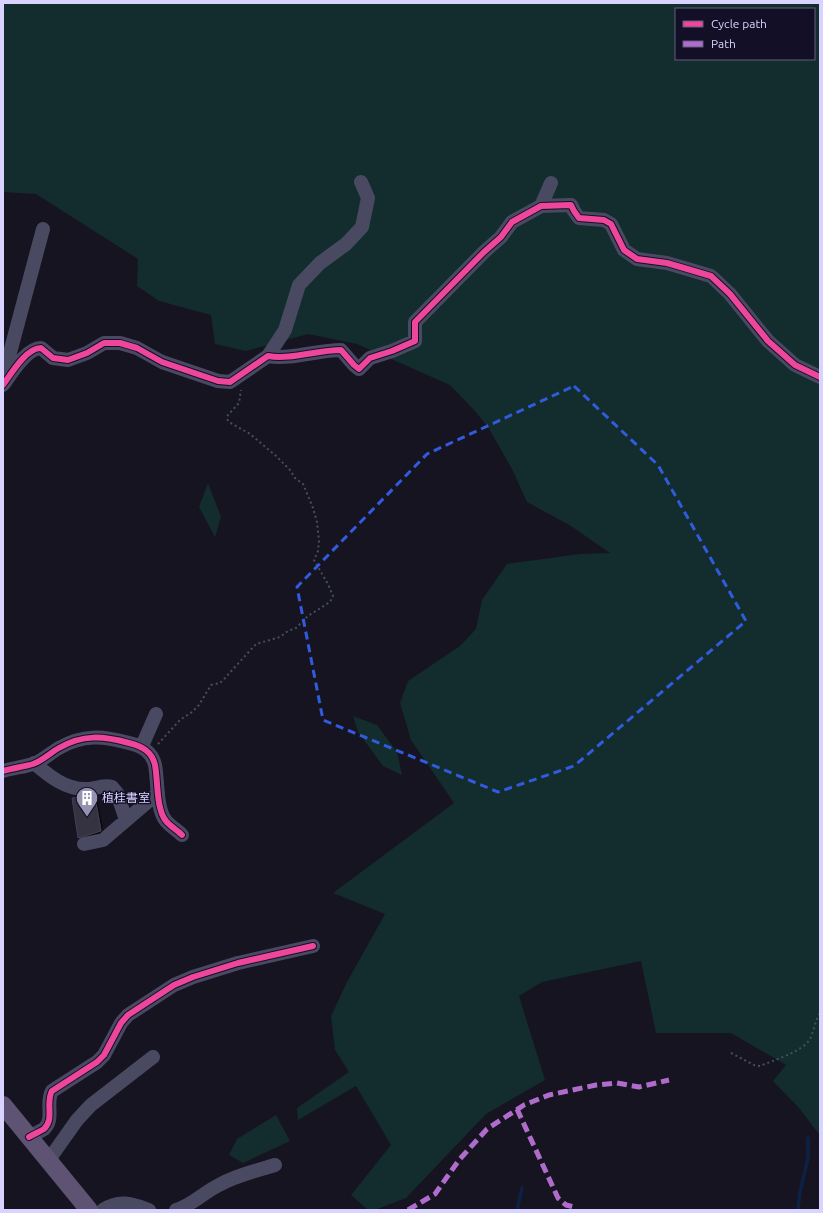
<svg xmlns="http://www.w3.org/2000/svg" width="823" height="1213" font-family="Ubuntu,'Noto Sans TC',sans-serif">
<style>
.green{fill:#132c2d;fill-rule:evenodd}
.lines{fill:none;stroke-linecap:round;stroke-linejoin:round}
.stream{stroke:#0d2144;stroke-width:3.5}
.building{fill:#343243;stroke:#433f54;filter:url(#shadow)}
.path{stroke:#44505f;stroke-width:2;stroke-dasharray:2 3;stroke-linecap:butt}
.minor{stroke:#4a4962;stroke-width:14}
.major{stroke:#5e5373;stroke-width:18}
.quiet{stroke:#b06ccc;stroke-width:5;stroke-dasharray:10 5;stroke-linecap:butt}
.cycleway-casing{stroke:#130f26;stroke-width:8}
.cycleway{stroke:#ed469a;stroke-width:6}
.marked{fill:none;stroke:#305bdc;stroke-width:3;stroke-dasharray:8 5;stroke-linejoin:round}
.labels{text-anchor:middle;stroke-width:3;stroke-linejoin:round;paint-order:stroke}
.poi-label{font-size:12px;fill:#d9d4ff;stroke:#130f26;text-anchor:start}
</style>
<defs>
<filter id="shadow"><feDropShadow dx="2.5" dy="4.5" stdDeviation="0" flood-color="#0009"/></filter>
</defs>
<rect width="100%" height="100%" fill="#161421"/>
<!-- green -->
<path class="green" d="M3 3H820V1133H818L799 1108 773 1081 786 1065 731 1033H656L641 961 542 982 519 996 545 1080 486 1114 406 1198 375 1210H368L351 1195 391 1145 356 1086 298 1120 297 1108 349 1072 335 1050 331 1016 347 982 385 914 333 893 454 803 411 740 400 703 408 681 460 646 476 629 482 600 507 564 580 554 610 553 571 526 527 502 512 469 488 427 474 410 450 385 357 344 308 334 246 351 215 344 211 315 159 301 137 286 138 259 36 194 3 192ZM676 9H814V59H676Z
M208 483 221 517 215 537 199 507Z
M353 716 377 725 397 752 402 775 383 766 358 732Z
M276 1115 290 1141 243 1163 229 1155 237 1139Z"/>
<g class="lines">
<!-- stream -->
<path class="stream" d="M517 1210 522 1188
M798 1210 800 1192 808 1158V1138"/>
</g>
<!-- building -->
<path class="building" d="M80 797H95L101 831 78 838 72 798Z"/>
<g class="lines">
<!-- path -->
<path class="path" d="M158 744 180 720 192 712 199 705 211 685 220 683 225 678 256 644 280 637 288 631 296 628 308 616 330 602 333 596 328 584 315 562 314 560 318 551 319 541 317 522 313 508 303 484 295 478 290 470 275 455 250 434 229 422 227 419 228 415 239 403 241 390
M731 1053 754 1065 760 1066C774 1060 802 1052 810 1039 814 1031 815 1021 820 1013"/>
<!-- minor -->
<path class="minor" d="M541 206 551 183
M268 356 285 330 299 285 320 263 346 244 362 227 368 198 361 182
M3 379 43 229
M3 385C11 374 26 348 41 348L53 358 68 360 87 353 104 343H120L137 348 162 362 218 381 230 382 268 356C291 360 317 350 341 350L354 365 359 369 370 358 392 351 415 341V322L484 252 501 237 512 222 541 206 571 205 574 211 579 218 604 220 611 224 624 250 637 259 667 263 711 276 730 294 768 341 795 365 820 377
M142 746 156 714
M34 763C49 776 66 790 87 789 96 789 104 784 112 787L117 793 126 820
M3 771C13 768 23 767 33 764 42 761 50 753 59 748 83 734 103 736 129 743 141 746 152 751 155 765 158 780 156 809 166 821 170 826 177 830 182 835
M84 844 103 840 158 793
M29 1137C34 1134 39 1132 44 1129 55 1119 45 1103 52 1091L97 1062 104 1055 121 1023 128 1015 174 985 193 977 238 963 313 946
M48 1161 77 1120 91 1105 153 1057
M103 1210C120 1199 132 1204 149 1210
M176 1210C193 1205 204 1192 219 1185 236 1175 256 1171 275 1165"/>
<!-- major -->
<path class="major" d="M3 1105 89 1210"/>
<!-- quiet -->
<path class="quiet" d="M517 1109 558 1198 566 1205 574 1207
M408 1210 435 1194 459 1160 487 1129 524 1105 549 1095 596 1085 617 1083 639 1087 669 1080"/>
<!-- cycleway casing -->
<g class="cycleway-casing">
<path id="cycleway" d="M3 385C11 374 26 348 41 348L53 358 68 360 87 353 104 343H120L137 348 162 362 218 381 230 382 268 356C291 360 317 350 341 350L354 365 359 369 370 358 392 351 415 341V322L484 252 501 237 512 222 541 206 571 205 574 211 579 218 604 220 611 224 624 250 637 259 667 263 711 276 730 294 768 341 795 365 820 377
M3 771C13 768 23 767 33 764 42 761 50 753 59 748 83 734 103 736 129 743 141 746 152 751 155 765 158 780 156 809 166 821 170 826 177 830 182 835
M29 1137C34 1134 39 1132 44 1129 55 1119 45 1103 52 1091L97 1062 104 1055 121 1023 128 1015 174 985 193 977 238 963 313 946"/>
</g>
<!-- cycleway -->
<use href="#cycleway" class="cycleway"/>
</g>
<!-- marked area -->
<path class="marked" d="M574 386 658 465 746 621 574 766 498 792 323 720 297 587 427 454Z"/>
<!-- icons -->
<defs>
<g id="building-pin" transform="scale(1.15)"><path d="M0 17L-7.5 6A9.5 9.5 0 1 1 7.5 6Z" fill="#9591b1" stroke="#130f26"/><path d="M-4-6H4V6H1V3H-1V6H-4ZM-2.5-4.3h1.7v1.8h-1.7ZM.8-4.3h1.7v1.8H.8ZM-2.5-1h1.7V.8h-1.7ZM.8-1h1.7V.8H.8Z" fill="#fff"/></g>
</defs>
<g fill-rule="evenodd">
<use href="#building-pin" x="87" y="798"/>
</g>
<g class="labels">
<!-- poi labels -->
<g class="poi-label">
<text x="102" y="802">植桂書室</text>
</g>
</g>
<!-- border -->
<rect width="823" height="1213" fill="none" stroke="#d9d4ff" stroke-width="8"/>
<!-- legend -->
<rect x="675" y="8" width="140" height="52" fill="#130f26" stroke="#625e7d"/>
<rect x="683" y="21" width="20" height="6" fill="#ed469a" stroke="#625e7d"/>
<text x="711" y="28" font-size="12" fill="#d9d4ff">Cycle path</text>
<rect x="683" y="41" width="20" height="6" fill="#b06ccc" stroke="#625e7d"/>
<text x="711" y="48" font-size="12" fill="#d9d4ff">Path</text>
</svg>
